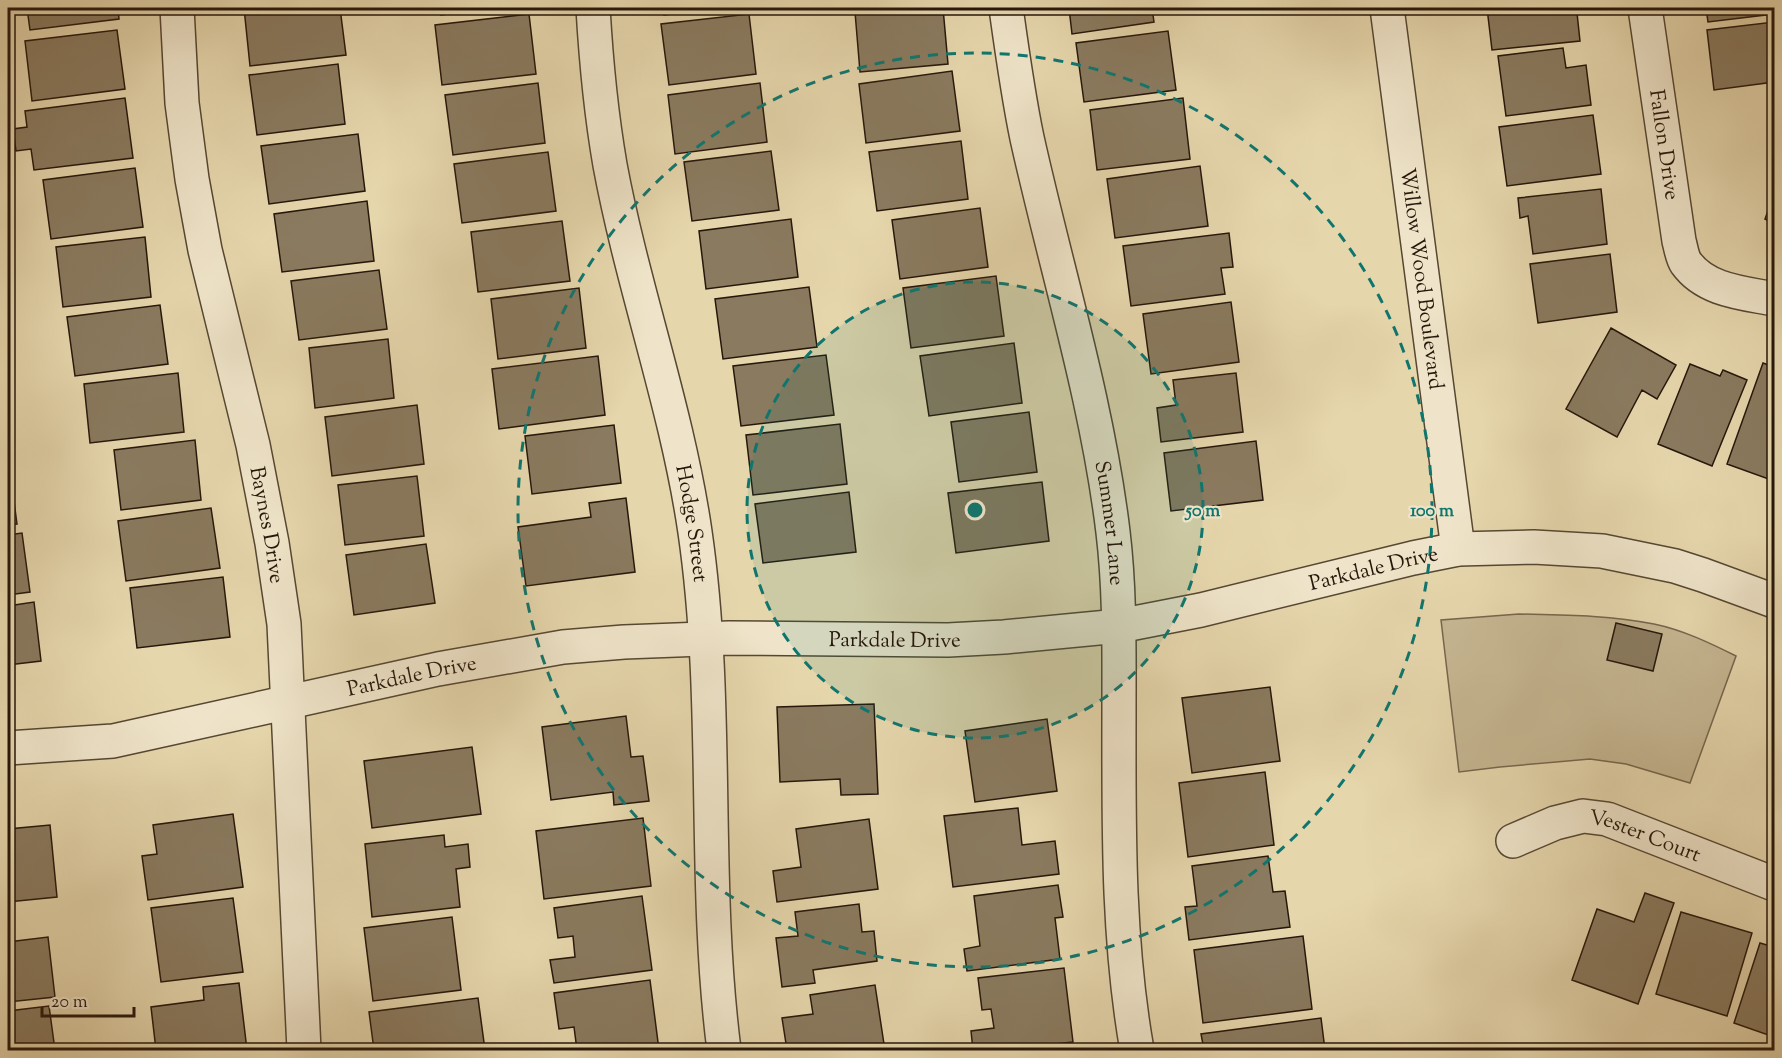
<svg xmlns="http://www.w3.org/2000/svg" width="1782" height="1058" font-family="'Sorts Mill Goudy',serif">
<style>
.green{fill:#c5b691;stroke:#76664e;stroke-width:1.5}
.building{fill:#8a7a5f;stroke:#26170b;stroke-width:1.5}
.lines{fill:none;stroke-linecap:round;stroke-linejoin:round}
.minor-casing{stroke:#564733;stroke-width:36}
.minor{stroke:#efe4c9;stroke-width:33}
.ring{fill:none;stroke:#0f766e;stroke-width:3;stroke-dasharray:10 8}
.labels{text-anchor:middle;stroke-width:4.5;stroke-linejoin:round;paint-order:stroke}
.street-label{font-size:21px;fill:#26170b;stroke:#efe4c9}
.centre{fill:#0f766e;stroke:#efe4c9;stroke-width:3}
.ring-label{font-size:18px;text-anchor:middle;font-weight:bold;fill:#0f766e;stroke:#efe4c9;stroke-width:4.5;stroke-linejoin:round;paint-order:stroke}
</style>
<rect width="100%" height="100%" fill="#e6d6ac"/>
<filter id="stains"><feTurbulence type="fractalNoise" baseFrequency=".00333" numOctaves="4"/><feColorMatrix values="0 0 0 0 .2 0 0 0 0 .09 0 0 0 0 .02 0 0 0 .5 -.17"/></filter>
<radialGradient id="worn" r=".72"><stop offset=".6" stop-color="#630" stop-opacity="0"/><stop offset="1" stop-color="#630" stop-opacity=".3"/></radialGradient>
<!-- green -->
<path class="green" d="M1519 614C1564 615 1609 615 1654 624 1683 630 1710 643 1736 656L1690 783 1626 764 1590 759 1500 767 1459 772 1441 620Z"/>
<!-- building -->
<path class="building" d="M27 8H118L119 19 30 30Z
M244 8H340L346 55 250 66Z
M440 8H500L441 15Z
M663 8H725L664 15Z
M905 8H943L948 64 860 72 855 12Z
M1069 8H1152L1154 22 1072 34Z
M1487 8H1571L1572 14 1577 13 1580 41 1492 50Z
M1706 8H1774V14L1708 22Z
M529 14 536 74 442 85 435 25Z
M749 14 756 74 669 85 661 24Z
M1774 22V82L1714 90 1707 30Z
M117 30 125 89 32 101 25 41Z
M1168 31 1176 90 1084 102 1076 43Z
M1563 48 1566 68 1586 65 1591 105 1506 116 1498 56Z
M338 64 345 124 257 135 249 75Z
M952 71 960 131 866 143 859 84Z
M538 83 545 143 453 155 445 95Z
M760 83 767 142 675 154 668 95Z
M125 98 133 158 34 170 31 149 16 151 13 129 27 127 25 111Z
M1183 98 1190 159 1097 170 1090 110Z
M1593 115 1601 174 1507 186 1499 127Z
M358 134 365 191 269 204 261 146Z
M961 141 968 199 877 211 869 152Z
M771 151 779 210 692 221 684 162Z
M548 152 556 211 462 223 454 164Z
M1200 166 1208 226 1115 238 1107 179Z
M135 168 143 227 51 239 43 180Z
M1601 189 1607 244 1533 254 1528 216 1520 218 1518 198Z
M1774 194V223L1765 219Z
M367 201 374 261 282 272 274 214Z
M980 208 988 267 900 279 892 220Z
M791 219 798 277 706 289 699 231Z
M562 221 570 281 478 292 471 232Z
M1229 233 1233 267 1221 268 1225 294 1131 306 1123 246Z
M145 237 151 297 63 307 56 247Z
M1610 254 1617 312 1538 323 1530 264Z
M379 270 387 329 299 340 291 281Z
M996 276 1004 336 911 348 903 288Z
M809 287 817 347 723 359 715 299Z
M579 288 586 348 498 359 491 299Z
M1231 302 1239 362 1151 374 1143 314Z
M160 305 168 364 75 376 67 317Z
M1611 328 1676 365 1657 399 1642 390 1617 437 1566 409Z
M388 339 394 398 315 408 309 348Z
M1014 343 1022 403 929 416 920 356Z
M826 355 834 415 741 426 733 366Z
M598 356 605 415 499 429 492 369Z
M1763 363 1774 367V481L1727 464Z
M1690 364 1720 376 1723 370 1747 380 1712 466 1658 444Z
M178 373 184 432 90 443 84 384Z
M1236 373 1243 432 1161 442 1157 408 1176 405 1173 380Z
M417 405 424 464 332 476 325 417Z
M1029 412 1037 472 959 482 951 422Z
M840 424 847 484 753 495 746 435Z
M614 425 621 483 532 494 525 436Z
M195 440 201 500 121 510 114 450Z
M1256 441 1263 500 1171 511 1164 453Z
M8 464H9L17 524 8 525Z
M417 476 424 536 345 545 338 485Z
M1042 482 1049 541 956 553 948 493Z
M849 492 856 552 763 563 755 504Z
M626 498 635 572 526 586 518 527 591 517 589 503Z
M211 508 220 568 126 581 118 521Z
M22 533 30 592 8 595V535Z
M426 544 435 603 354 615 346 555Z
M223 577 230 637 137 648 130 588Z
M34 602 41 661 8 665V606Z
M1616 623 1662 634 1653 671 1607 660Z
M1270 687 1280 761 1192 773 1182 698Z
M874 704 878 794 841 795 840 779 780 782 777 707Z
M626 716 631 757 643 756 649 801 614 805 613 792 551 800 542 727Z
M1047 719 1057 791 975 802 965 731Z
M472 747 481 814 372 828 364 761Z
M1265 772 1274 845 1188 857 1179 783Z
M1018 808 1022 845 1055 841 1059 874 953 887 944 816Z
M233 814 243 887 148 900 142 856 157 854 153 825Z
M643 818 651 886 544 899 536 831Z
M869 819 878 889 777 902 773 871 801 867 796 829Z
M50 825 57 897 8 902V829Z
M444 835 445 847 468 844 470 867 456 869 460 907 372 917 365 844Z
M1268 856 1273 892 1285 891 1290 927 1189 940 1185 907 1197 906 1192 866Z
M1058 885 1063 917 1055 918 1060 959 967 971 964 949 980 946 974 896Z
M1645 893 1674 903 1638 1004 1572 980 1597 909 1634 922Z
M642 896 652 970 554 983 550 960 575 957 573 936 558 938 554 908Z
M233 898 243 972 161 982 151 908Z
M859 904 862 932 874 931 877 961 813 970 815 983 782 987 776 938 798 936 795 912Z
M1681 912 1752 933 1727 1016 1656 994Z
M452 917 461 990 373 1001 364 928Z
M1303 936 1312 1009 1203 1023 1194 950Z
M48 937 55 997 8 1002V942Z
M1760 943 1774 947V1037L1734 1023Z
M1064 968 1073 1042 1001 1050H973L971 1031 994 1028 991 1009 982 1010 978 978Z
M650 980 659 1050H577L574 1027 559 1029 554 993Z
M239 983 247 1050H156L151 1007 204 1000 203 987Z
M875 985 884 1044 841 1050H787L782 1018 813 1014 810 995Z
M478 998 485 1050H374L369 1012Z
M49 1006 55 1050H8V1011Z
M1321 1018 1325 1050H1204L1201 1034Z"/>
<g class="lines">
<!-- minor casing -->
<g class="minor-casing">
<g id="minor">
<path id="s1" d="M177 8 182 103 192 179 205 250 253 445 272 543 284 624 304 1050"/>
<path id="s2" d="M593 8C596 60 601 113 610 165 633 289 677 408 695 532 720 704 702 878 724 1050"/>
<path id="s3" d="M1006 8C1012 51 1018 95 1027 138 1056 269 1097 399 1113 532 1120 590 1119 649 1119 707 1119 822 1117 937 1137 1050"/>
<path id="s4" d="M1387 8 1458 549"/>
<path id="s5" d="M1645 8 1679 241C1681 248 1682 257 1686 263 1706 291 1744 293 1774 299"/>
<path id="s6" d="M8 748 113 741 438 669 563 647 624 642 729 638 948 640 1004 637 1119 626 1201 610 1413 558 1458 549 1534 547 1602 551 1675 566 1703 575 1774 601"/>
<path id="s7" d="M1513 841 1555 823 1583 816 1607 819 1774 884"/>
</g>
</g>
<!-- minor -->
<use href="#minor" class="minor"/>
</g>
<!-- distance rings -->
<circle cx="975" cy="510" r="228" fill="#0f766e" fill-opacity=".12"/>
<g class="ring">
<circle cx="975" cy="510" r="228"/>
<circle cx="975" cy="510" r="457"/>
</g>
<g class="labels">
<!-- street labels -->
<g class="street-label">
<text dy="7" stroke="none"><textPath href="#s5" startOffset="138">Fallon Drive</textPath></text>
<text dy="7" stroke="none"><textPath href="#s4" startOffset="273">Willow Wood Boulevard</textPath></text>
<text dy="7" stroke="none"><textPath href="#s1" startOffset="526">Baynes Drive</textPath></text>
<text dy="7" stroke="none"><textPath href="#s2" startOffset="526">Hodge Street</textPath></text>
<text dy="7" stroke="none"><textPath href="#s3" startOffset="526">Summer Lane</textPath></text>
<text dy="7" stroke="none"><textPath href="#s6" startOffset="1383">Parkdale Drive</textPath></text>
<text dy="7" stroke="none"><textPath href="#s6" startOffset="897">Parkdale Drive</textPath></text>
<text dy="7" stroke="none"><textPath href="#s6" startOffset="411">Parkdale Drive</textPath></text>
<text dy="7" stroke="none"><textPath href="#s7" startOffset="140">Vester Court</textPath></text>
</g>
</g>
<circle cx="975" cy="510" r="9" class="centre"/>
<g class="ring-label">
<text x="1203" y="516">50 m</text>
<text x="1432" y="516">100 m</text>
</g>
<!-- margin -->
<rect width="1782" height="1058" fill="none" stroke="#e6d6ac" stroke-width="30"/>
<rect x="9" y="9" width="1764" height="1040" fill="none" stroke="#26170b" stroke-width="3"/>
<rect x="15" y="15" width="1752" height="1028" fill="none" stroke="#26170b" stroke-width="1.5"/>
<!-- scale -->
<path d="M42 1007v9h92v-9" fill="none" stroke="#26170b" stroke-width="3"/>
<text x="51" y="1007" font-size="18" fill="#26170b" stroke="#efe4c9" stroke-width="4.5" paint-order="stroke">20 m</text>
<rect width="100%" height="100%" filter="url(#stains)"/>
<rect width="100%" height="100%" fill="url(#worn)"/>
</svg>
